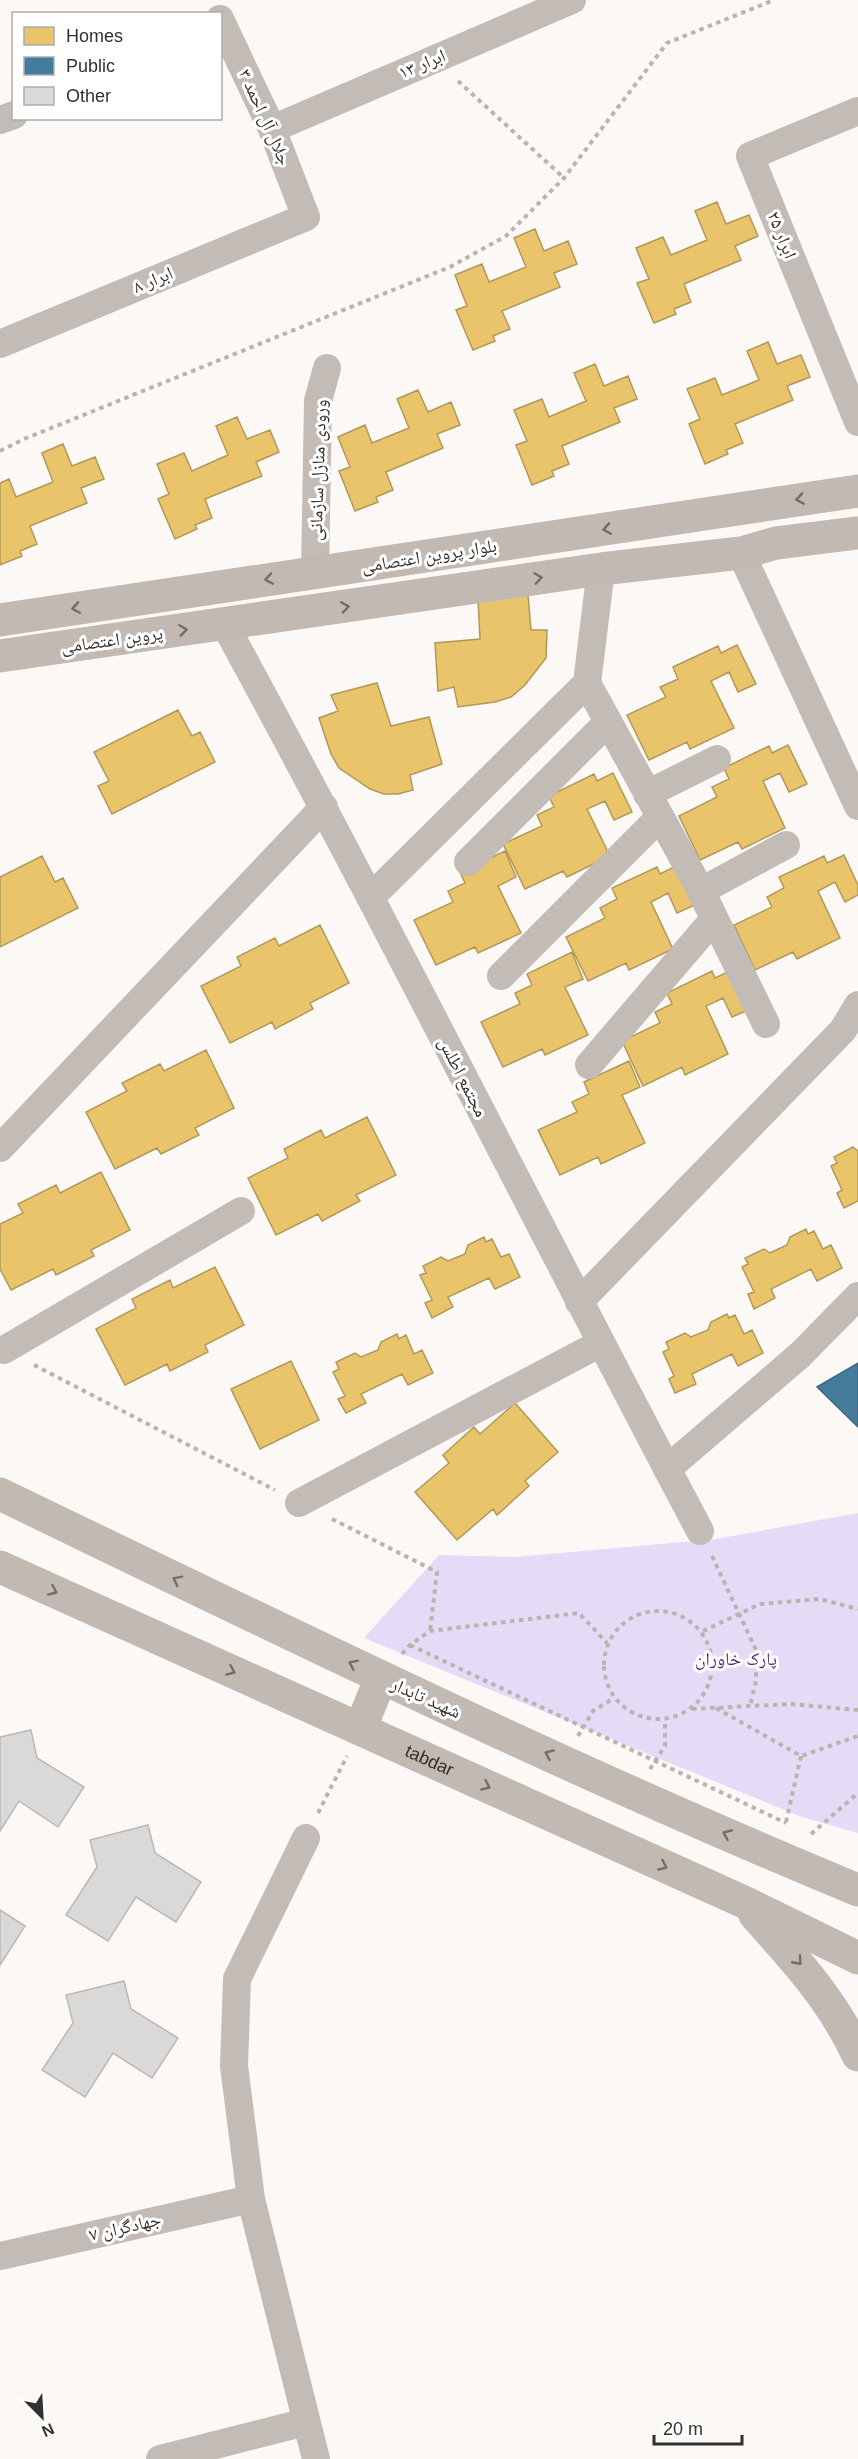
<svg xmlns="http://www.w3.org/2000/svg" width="858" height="2459" font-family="Arial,'Noto Naskh Arabic',sans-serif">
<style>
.green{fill:#e5dbf7}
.homes{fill:#e9c46a;stroke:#b29858;stroke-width:1.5}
.public{fill:#457b9d;stroke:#3f657c;stroke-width:1.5}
.building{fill:#dbd9d8;stroke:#bbb9b8;stroke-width:1.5}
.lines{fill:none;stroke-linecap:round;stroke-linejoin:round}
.path{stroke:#bab4af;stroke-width:4;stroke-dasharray:4.5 4.5;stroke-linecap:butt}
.street{stroke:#c3bbb5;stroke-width:28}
.secondary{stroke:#c2b9b2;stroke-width:33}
.oneway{stroke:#736e6a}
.labels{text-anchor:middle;stroke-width:6;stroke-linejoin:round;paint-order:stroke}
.street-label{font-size:18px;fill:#32312f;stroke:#fff}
.park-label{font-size:18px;fill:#522f85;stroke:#fff}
</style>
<rect width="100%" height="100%" fill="#fbf8f6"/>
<!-- green -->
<path class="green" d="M858 1513V1833L802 1817 364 1638 439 1555 516 1557 716 1539Z"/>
<!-- homes -->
<path class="homes" d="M717 202 726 224 749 215 758 236 735 246 741 260 684 284 691 302 674 309 676 314 654 323 637 283 649 279 636 248 663 237 671 255 707 240 695 211Z
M535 229 544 251 568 241 577 264 554 273 560 287 502 311 510 329 493 336 495 341 473 350 456 310 467 306 455 275 482 264 489 282 526 267 514 238Z
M768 342 777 364 801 355 810 377 787 386 793 400 735 424 743 443 726 450 728 454 705 464 689 424 700 419 687 389 715 378 722 395 759 380 747 351Z
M595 364 604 386 628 376 637 399 614 408 620 422 562 446 569 464 552 471 554 476 532 485 516 445 527 441 514 410 542 399 549 417 586 401 574 373Z
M418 390 428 412 451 402 460 425 437 434 443 448 386 472 393 490 376 497 378 502 355 511 339 471 350 467 338 437 365 425 372 443 409 428 397 399Z
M237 417 247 439 270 430 279 452 256 462 262 476 205 499 212 518 195 525 197 529 175 539 158 499 169 494 157 464 184 453 192 471 228 455 216 426Z
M63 444 72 466 95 457 104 479 81 488 87 503 30 526 37 544 20 551 22 556 0 565V483L9 479 16 497 53 482 42 453Z
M528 595 531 630H547L546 658 525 685 511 697 495 702 458 707 454 687 438 691 435 643 480 639 478 599Z
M737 645 756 684 738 692 729 672 711 681 734 728 690 749 687 742 649 760 627 715 666 697 660 687 678 679 673 667 718 646 721 653Z
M377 683 391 726 429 717 442 764 410 775 413 790 398 794H384L370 789 339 768 331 754 319 718 338 711 331 695Z
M178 710 192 736 200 732 215 762 112 814 98 786 109 781 94 752Z
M788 745 807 784 789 792 780 773 763 781 785 828 742 849 738 842 700 860 679 816 717 797 712 787 729 779 724 768 769 746 772 753Z
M613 773 632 812 614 820 605 801 587 809 610 856 567 877 563 871 525 889 503 844 542 826 537 815 554 807 549 796 594 774 597 781Z
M505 851 516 877 498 886 521 933 478 953 475 947 436 965 414 920 453 902 448 891 465 883 460 872Z
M844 855 858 885V895L845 902 835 882 818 891 840 938 797 959 793 952 755 970 734 925 772 907 767 897 784 888 779 877 824 856 827 863Z
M42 856 55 882 63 878 78 908 0 947V877Z
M676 866 695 905 677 913 668 893 651 902 673 949 629 970 626 963 588 981 566 937 605 918 600 908 617 899 612 888 657 867 660 874Z
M320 925 349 983 310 1003 313 1009 275 1029 272 1022 230 1043 201 986 241 966 237 957 275 938 279 946Z
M572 952 583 979 565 987 588 1035 545 1055 542 1049 503 1067 481 1022 520 1004 515 993 532 985 527 974Z
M732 970 750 1009 732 1017 723 998 706 1006 728 1054 685 1075 682 1067 643 1086 622 1041 660 1023 655 1012 672 1004 667 993 712 971 715 978Z
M206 1050 234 1108 195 1128 199 1135 161 1154 157 1148 115 1169 86 1112 127 1091 122 1083 160 1064 164 1071Z
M629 1061 640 1087 622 1095 645 1143 601 1164 598 1157 560 1175 538 1130 577 1112 572 1102 589 1094 584 1082Z
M367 1117 396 1175 356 1195 360 1201 322 1221 318 1214 276 1235 248 1178 288 1158 284 1149 321 1130 325 1138Z
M853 1147 858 1151V1201L844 1208 837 1193 842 1190 831 1166 837 1163 834 1157Z
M101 1172 130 1230 91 1250 94 1256 56 1275 53 1269 11 1290 0 1269V1224L23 1213 18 1204 56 1185 60 1193Z
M806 1229 808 1234 814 1231 823 1249 831 1245 842 1268 817 1281 811 1269 771 1289 775 1298 754 1309 748 1294 754 1292 742 1267 748 1264 745 1258 764 1249 770 1253 787 1245 790 1237Z
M484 1237 486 1242 492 1239 501 1257 509 1254 520 1277 495 1289 489 1278 448 1297 453 1307 432 1318 425 1303 432 1300 420 1275 426 1273 423 1266 441 1257 448 1261 465 1254 468 1245Z
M215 1267 244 1325 205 1345 208 1352 170 1371 167 1364 125 1385 96 1329 136 1308 132 1299 170 1280 173 1288Z
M727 1314 729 1318 735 1315 744 1334 752 1330 763 1353 738 1366 732 1354 692 1374 696 1384 675 1393 669 1379 674 1376 663 1352 669 1349 666 1342 685 1333 691 1337 708 1330 711 1322Z
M397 1334 399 1339 406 1335 414 1354 422 1350 433 1373 408 1385 402 1374 361 1394 366 1403 346 1413 338 1399 345 1396 333 1372 339 1369 336 1362 355 1353 361 1357 378 1350 381 1342Z
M291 1361 319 1420 260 1449 231 1389Z
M515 1403 558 1452 525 1481 529 1486 497 1515 493 1509 457 1540 415 1492 449 1463 443 1455 474 1427 480 1434Z"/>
<!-- public -->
<path class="public" d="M858 1363V1427L817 1387Z"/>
<!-- building -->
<path class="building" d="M31 1730 37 1758 84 1787 58 1827 19 1801 0 1831V1737Z
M148 1825 155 1853 201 1882 176 1922 136 1897 108 1941 66 1915 97 1867 90 1840Z
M0 1910 25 1926 0 1965Z
M124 1981 131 2009 178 2038 152 2078 113 2053 85 2097 42 2070 73 2023 66 1995Z"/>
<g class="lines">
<!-- path -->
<path class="path" d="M458 81 564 178
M0 451 24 439 450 267 506 236 564 178 667 43 774 0
M34 1365 275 1490
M332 1519 437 1572 430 1631
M712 1556 756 1650V1681L750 1706
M604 1665a54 54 0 1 1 108 0a54 54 0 1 1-108 0Z
M703 1631 760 1604 820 1599 858 1609
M410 1645 786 1823
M402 1654 410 1645 430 1631 579 1613 607 1643
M716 1708 801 1756 858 1736
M692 1709 791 1704 858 1710
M578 1736 593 1711 614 1698
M650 1769 665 1746V1720
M318 1813 347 1756
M786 1822 801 1756
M811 1834 858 1793"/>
<!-- street -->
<path class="street" d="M858 111 750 156 858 422
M0 120 14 115
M272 129 572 0
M0 344 306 217 272 129 220 19
M741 553 858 806
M315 573 318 401 327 368
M225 625C388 924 540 1229 700 1531
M587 683 701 891 766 1024
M647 794 717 759
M468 862 608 722
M701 891 786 845
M371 897 587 683 601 569
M501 976 660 817
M589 1065 714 919
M0 1148 324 807
M579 1302 843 1030 858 1005
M4 1350 241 1211
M667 1469 800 1355 858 1296
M299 1503 601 1343
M306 1838 237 1979 234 2066 251 2199 316 2459
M0 2256 251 2199
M160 2459 306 2422"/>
<!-- secondary -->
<g class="secondary">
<path d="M0 620 858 491"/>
<path d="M0 656 601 569 741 553 776 543 858 533"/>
<path d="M0 1494C284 1631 567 1770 858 1890"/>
<path id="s1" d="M0 1567 744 1902 858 1958"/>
<path d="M360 1729 381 1678"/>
<path d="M755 1915C795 1959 833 2001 858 2055"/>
</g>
</g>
<!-- one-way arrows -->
<defs><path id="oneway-chevron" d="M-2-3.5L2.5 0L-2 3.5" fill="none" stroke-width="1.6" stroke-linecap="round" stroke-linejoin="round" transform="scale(1.5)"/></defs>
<g class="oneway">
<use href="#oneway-chevron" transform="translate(800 499) rotate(171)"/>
<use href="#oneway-chevron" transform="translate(607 529) rotate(171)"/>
<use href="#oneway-chevron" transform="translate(538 578) rotate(-8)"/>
<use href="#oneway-chevron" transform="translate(269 579) rotate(171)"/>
<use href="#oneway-chevron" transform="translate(345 607) rotate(-8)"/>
<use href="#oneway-chevron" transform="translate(76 608) rotate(171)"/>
<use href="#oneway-chevron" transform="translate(183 630) rotate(-8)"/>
<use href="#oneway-chevron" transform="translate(177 1580) rotate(-154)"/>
<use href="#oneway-chevron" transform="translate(53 1591) rotate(24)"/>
<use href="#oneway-chevron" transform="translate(353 1664) rotate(-154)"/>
<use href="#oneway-chevron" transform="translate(231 1671) rotate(24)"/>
<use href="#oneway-chevron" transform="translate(549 1754) rotate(-156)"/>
<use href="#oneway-chevron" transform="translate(486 1786) rotate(24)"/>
<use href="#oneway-chevron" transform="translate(727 1834) rotate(-156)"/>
<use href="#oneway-chevron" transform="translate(663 1866) rotate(24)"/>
<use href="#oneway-chevron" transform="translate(798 1961) rotate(48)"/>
</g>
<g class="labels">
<!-- street labels -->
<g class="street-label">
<text transform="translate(422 64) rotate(-23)" y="6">ابرار ۱۳</text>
<text transform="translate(265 117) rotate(66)" y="6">جلال آل احمد ۳</text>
<text transform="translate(782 235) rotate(68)" y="6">ابرار ۲۵</text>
<text transform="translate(153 280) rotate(-23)" y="6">ابرار ۸</text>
<text transform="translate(318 470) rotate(-88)" y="6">ورودی منازل سازمانی</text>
<text transform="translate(429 556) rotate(-9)" y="6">بلوار پروین اعتصامی</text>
<text transform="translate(112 640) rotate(-8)" y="6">پروین اعتصامی</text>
<text transform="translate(463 1077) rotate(63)" y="6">مجتمع اطلس</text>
<text transform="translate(426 1698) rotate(24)" y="6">شهید تابدار</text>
<text dy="6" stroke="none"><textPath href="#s1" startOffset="471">tabdar</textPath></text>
<text transform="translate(125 2227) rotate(-13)" y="6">جهادگران ۷</text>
</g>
<!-- park labels -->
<g class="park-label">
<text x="736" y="1665">پارک خاوران</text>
</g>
</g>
<!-- legend -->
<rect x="12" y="12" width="210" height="108" fill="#ffffff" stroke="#adadac" stroke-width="1.5"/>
<rect x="24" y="27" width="30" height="18" fill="#e9c46a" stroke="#adadac" stroke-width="1.5"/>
<text x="66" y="42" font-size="18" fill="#32312f">Homes</text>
<rect x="24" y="57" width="30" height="18" fill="#457b9d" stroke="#adadac" stroke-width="1.5"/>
<text x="66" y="72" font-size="18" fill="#32312f">Public</text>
<rect x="24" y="87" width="30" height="18" fill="#dbd9d8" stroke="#adadac" stroke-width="1.5"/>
<text x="66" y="102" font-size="18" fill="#32312f">Other</text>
<!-- north arrow -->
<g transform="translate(42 2417) rotate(156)" stroke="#ffffff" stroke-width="4.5" paint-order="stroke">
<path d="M0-4.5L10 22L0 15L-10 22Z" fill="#32312f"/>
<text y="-9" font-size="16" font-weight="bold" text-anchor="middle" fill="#32312f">N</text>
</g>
<!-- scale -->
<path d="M654 2435v9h88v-9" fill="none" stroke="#32312f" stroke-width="3"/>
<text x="663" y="2435" font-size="18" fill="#32312f" stroke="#ffffff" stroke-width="4.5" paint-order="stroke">20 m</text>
</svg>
